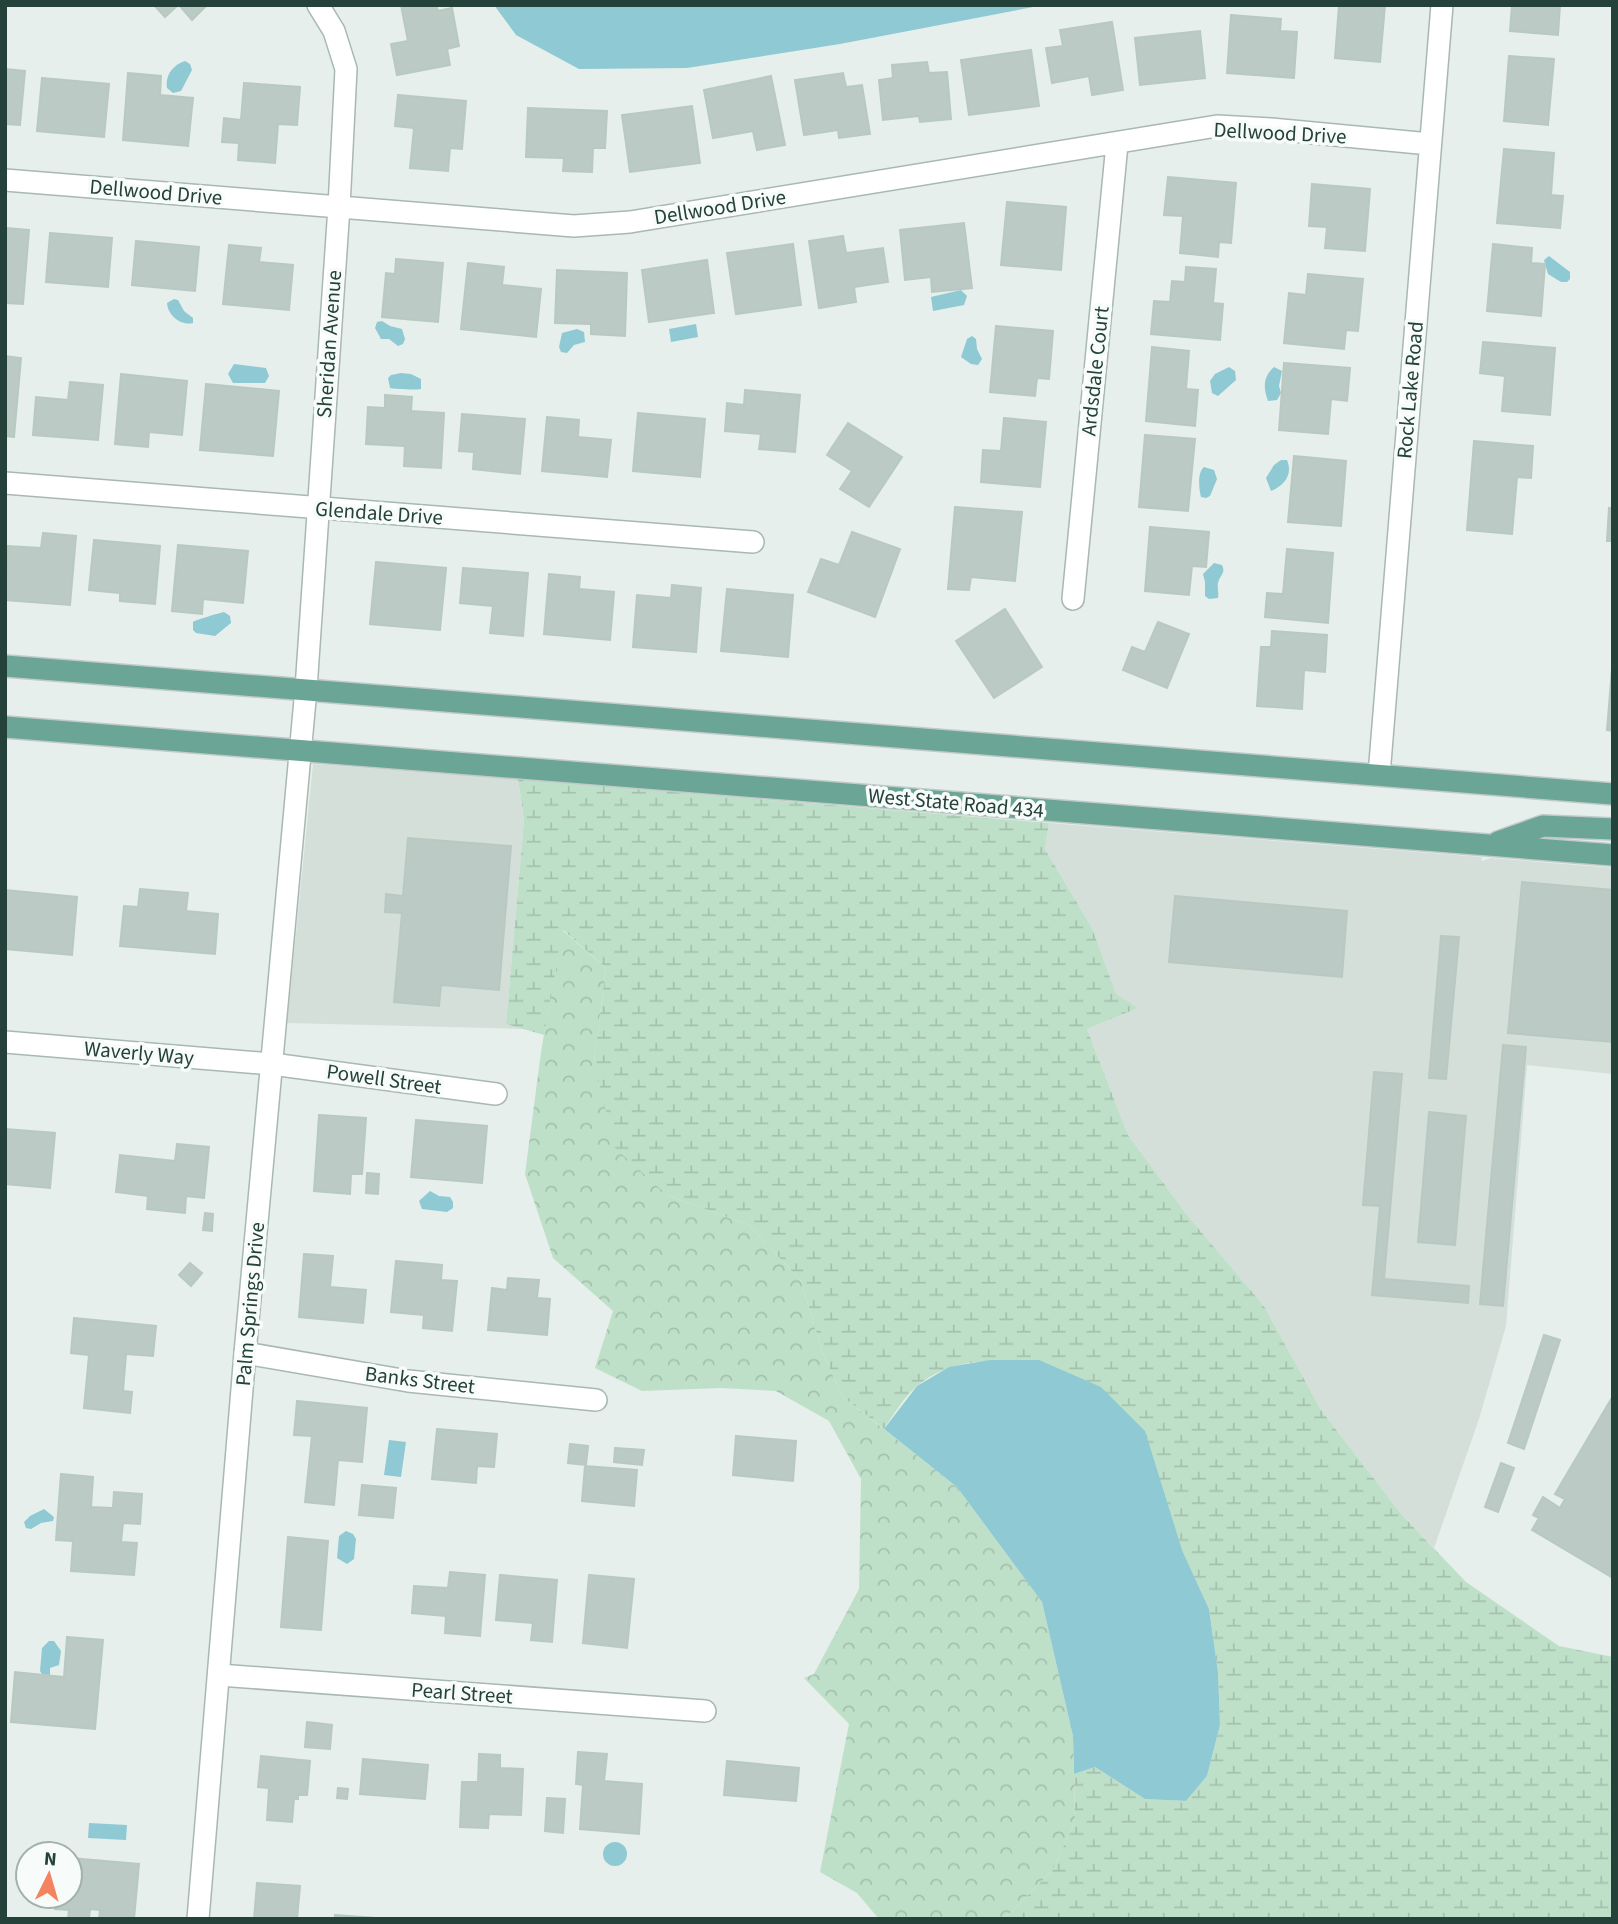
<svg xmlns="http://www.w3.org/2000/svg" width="1618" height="1924" font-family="'Source Sans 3',sans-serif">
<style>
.built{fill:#d4dfda}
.forest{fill:url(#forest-crowns)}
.wetland{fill:url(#wetland-marsh)}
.water{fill:#8ec9d4}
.building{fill:#bbcac4;stroke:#b8c9c2;stroke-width:2}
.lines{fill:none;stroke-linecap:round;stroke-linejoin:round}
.minor-casing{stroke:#a8b8b2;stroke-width:24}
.tertiary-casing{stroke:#a8b8b2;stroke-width:24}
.primary-casing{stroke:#c2cac8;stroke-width:24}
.minor{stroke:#fff;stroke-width:21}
.tertiary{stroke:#fff;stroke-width:21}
.primary{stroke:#6aa596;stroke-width:21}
.labels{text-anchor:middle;stroke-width:7;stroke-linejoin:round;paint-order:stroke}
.street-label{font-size:21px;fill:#24423a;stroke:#f7fbf9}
</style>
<defs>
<pattern id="forest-crowns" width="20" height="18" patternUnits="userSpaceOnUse" patternTransform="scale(1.75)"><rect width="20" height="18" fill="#bfe0c8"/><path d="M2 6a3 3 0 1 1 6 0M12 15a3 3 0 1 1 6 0" fill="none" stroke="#a4c1ad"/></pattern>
<pattern id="wetland-marsh" width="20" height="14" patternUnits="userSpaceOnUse" patternTransform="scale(1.75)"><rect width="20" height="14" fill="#bfe0c8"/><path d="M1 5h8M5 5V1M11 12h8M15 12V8" fill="none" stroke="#a4c1ad"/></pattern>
</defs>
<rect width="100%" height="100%" fill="#e6efeb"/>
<!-- built -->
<path class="built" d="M313 764 518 779 524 820 506 1023 525 1029 287 1023Z
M1049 823 1481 857 1482 861 1491 858 1613 868V1074L1527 1065 1506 1326 1479 1419 1434 1548 1402 1515 1321 1410 1264 1306 1187 1215 1128 1135 1087 1029 1138 1008 1116 995 1092 928 1045 849Z"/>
<!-- forest -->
<path class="forest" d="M562 930 606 968 594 1062 667 1195 749 1225 801 1281 823 1354 843 1397 957 1487 1042 1602 1073 1736 1075 1821 1052 1871 1004 1919H879L857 1893 820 1872 849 1724 804 1678 814 1674 859 1589 861 1479 829 1421 776 1391 720 1388 642 1391 595 1368 613 1311 553 1258 525 1174 541 1052Z"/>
<!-- wetland -->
<path class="wetland" d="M518 779 1049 823 1045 849 1092 928 1116 994 1138 1008 1087 1029 1128 1135 1187 1215 1264 1306 1321 1410 1402 1515 1466 1582 1559 1646 1613 1657V1919H1004L1052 1871 1075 1821 1074 1774 1095 1767 1145 1799 1186 1801 1207 1776 1220 1725 1218 1672 1209 1609 1182 1550 1039 1360C998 1360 951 1357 917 1386 904 1397 893 1415 884 1429L843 1397 823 1354 801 1281 749 1225 667 1195 615 1148 594 1062 606 968 563 930 544 1035 506 1024 524 820Z"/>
<!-- water -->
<path class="water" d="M494 5H1044L840 44 687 68 579 69 516 35Z
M185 61 190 64 192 70 181 91 173 93 167 88C165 75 173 65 185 61Z
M1549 256 1570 272V279L1567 282H1561L1548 274 1544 260Z
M961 290 967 296 964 305 933 311 931 297Z
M174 299 178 300 184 311 193 318V323C181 326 168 316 167 303Z
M382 321 390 326 402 329 405 339 403 344 398 346 389 339H381L375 328 377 322Z
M696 324 698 337 671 342 669 329Z
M577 329 584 332 585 342 574 345 567 353 561 352 559 347 562 333Z
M972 336 976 339 977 349 982 359 978 365 971 364 961 357 967 339Z
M234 364 266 368 269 376 265 383H233L228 374Z
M1229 367 1235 371 1236 380 1218 396 1212 393 1210 381 1215 374Z
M1274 367 1282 371 1279 386 1281 393 1277 400 1268 401C1263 387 1263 377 1274 367Z
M401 373 411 374 421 379V389C418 390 392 389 390 388L388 378 391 375Z
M1281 460H1287C1293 474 1285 485 1271 491L1266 478 1274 465Z
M1204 467 1214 470 1217 479 1210 496 1206 498 1201 497C1199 489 1197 473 1204 467Z
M1214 563 1222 565C1226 574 1220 574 1218 583 1217 587 1219 593 1218 598L1209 599 1205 596V582L1203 574Z
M224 612 230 616 231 623 215 636 196 633 193 630V622C195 620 220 613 224 612Z
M430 1191 439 1196 450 1197 453 1202V1208L447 1212 422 1209 419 1201Z
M990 1360H1039L1101 1387 1145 1431 1182 1550 1209 1609 1218 1672 1220 1725 1207 1776 1186 1801 1145 1799 1095 1767 1074 1774 1073 1736 1042 1602 957 1487 884 1429 917 1386 949 1367Z
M389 1440 406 1442 401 1477 384 1475Z
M44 1509 54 1517 53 1521 41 1523 31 1529 26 1528 24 1522 30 1516Z
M346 1531 353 1534 356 1539 354 1559 347 1564 337 1558 339 1536Z
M49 1641H54L61 1651 59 1665 50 1668V1675L42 1674 40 1671 42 1648Z
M89 1823 127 1825 126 1840 88 1838Z
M603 1854a12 12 0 1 1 24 0a12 12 0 1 1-24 0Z"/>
<!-- building -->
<path class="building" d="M154 5H178L165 17Z
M179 5H207L192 20Z
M401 5H436L438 11 452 8 459 46 447 49 450 65 397 75 391 44 408 41Z
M1339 5H1385L1380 62 1335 58Z
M1512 5H1560L1558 35 1510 31Z
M1231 15 1281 19 1280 31 1297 32 1294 78 1227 73Z
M1112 22 1123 90 1092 95 1089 76 1052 83 1046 48 1063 46 1060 30Z
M1200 31 1205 78 1140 85 1135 38Z
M1031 50 1039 106 969 115 961 60Z
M1509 56 1554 59 1548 125 1504 121Z
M927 62 929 73 947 72 951 119 920 122 919 116 883 120 879 80 893 78 892 65Z
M5 69 25 71 20 125 5 124Z
M128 73 161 76 160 95 193 98 188 146 123 140Z
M843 73 846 87 862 85 870 134 839 138 838 130 804 135 795 80Z
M771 76 785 145 757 150 753 131 713 138 704 90Z
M42 78 109 84 104 137 37 131Z
M244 83 300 87 297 125 278 124 275 163 238 160 239 143 222 142 224 118 241 120Z
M398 95 466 101 462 149 450 148 448 171 410 168 414 128 395 126Z
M692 106 700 163 630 172 622 115Z
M528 108 607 111 605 148H593L592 172 563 171 564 158 526 157Z
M1504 149 1554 153 1551 195 1563 196 1560 228 1497 223Z
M1168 177 1236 183 1231 243 1219 242 1218 257 1180 253 1183 216 1164 215Z
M1312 184 1370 189 1365 251 1325 248 1327 227 1309 226Z
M1007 202 1066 207 1061 270 1001 265Z
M964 223 972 288 932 292 931 277 905 280 900 230Z
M5 228 29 230 23 304 5 303Z
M50 233 112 238 108 287 46 282Z
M843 236 846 253 883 248 888 282 854 287 856 302 819 308 809 241Z
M136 241 199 247 195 291 132 285Z
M793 244 801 305 736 314 727 253Z
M1493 244 1532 248 1531 263 1545 264 1541 316 1487 311Z
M229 245 261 248 259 262 293 265 289 310 223 304Z
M396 259 443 263 438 322 382 317 386 273 395 274Z
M707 260 714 313 649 322 642 270Z
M468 263 504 267 502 285 541 289 536 337 461 329Z
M1186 267 1216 269 1213 303 1223 304 1220 340 1151 334 1154 301 1170 302 1172 281 1185 282Z
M557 270 627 273 625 336 591 334V324L555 323Z
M1308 274 1363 279 1358 331 1346 330 1344 349 1284 343 1289 293 1306 295Z
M996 326 1053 331 1049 379 1037 378 1035 396 990 392Z
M1483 342 1555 348 1550 415 1502 411 1505 376 1480 373Z
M1152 347 1189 351 1186 389 1198 390 1195 426 1146 421Z
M5 356 21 358 14 437 5 436Z
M1284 363 1350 368 1347 401 1331 399 1328 434 1279 430Z
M121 374 187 381 182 435 149 432 148 447 115 444Z
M70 382 103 385 98 440 33 435 36 397 68 400Z
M206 384 279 391 273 456 200 450Z
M745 390 800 395 795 452 759 449 761 434 725 431 727 403 744 405Z
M385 395 412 397 411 411 444 413 441 468 404 466 405 446 366 444 368 407 385 408Z
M638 413 705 419 700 477 633 471Z
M462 414 525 419 520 474 473 469 474 452 459 451Z
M547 417 579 420 578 437 611 440 607 477 542 471Z
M1004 418 1046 422 1040 487 981 482 983 450 1001 451Z
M848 423 902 457 869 507 840 489 852 471 827 455Z
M1145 435 1195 439 1188 511 1139 507Z
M1474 441 1533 446 1531 478 1517 477 1512 534 1467 530Z
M1294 456 1346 461 1341 526 1288 522Z
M955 507 1022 512 1015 581 971 577 969 590 948 589Z
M1609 508H1613V541H1607Z
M1150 527 1209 532 1206 567 1192 566 1189 595 1145 591Z
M852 532 900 549 875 617 808 592 821 559 839 565Z
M43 533 76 536 70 605 5 600 8 546 41 548Z
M94 540 160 546 155 604 120 601V593L89 590Z
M178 545 248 551 243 603 203 599 202 614 172 611Z
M1287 549 1333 553 1328 623 1265 617 1267 593 1283 594Z
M376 562 446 568 440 630 370 624Z
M463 568 528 573 523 636 490 633 493 606 460 603Z
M549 574 580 577 579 589 614 592 610 640 544 634Z
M672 585 701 588 696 652 633 647 637 595 671 598Z
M727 589 793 595 788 657 721 651Z
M1005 609 1042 667 994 698 956 641Z
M1158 622 1189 634 1167 688 1123 670 1132 647 1145 652Z
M1272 631 1327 635 1325 672 1304 670 1302 709 1257 706 1261 647H1271Z
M1612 669H1613V731L1607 730Z
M408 838 511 846 499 990 441 985 439 1006 394 1002 402 913 385 912 386 894 403 896Z
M1522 882 1613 890V1042L1508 1033Z
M140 889 188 893 186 911 218 914 215 954 120 946 124 906 138 907Z
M5 890 77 897 72 955 5 949Z
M1175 896 1347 911 1342 977 1169 962Z
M1441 936 1459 937 1446 1079 1429 1078Z
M1503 1045 1526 1047 1503 1306 1480 1304Z
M1374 1072 1402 1074 1384 1279 1469 1286 1468 1303 1372 1295 1380 1206 1363 1205Z
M1429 1112 1466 1116 1455 1245 1418 1242Z
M319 1115 366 1118 362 1174H351L350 1194 314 1191Z
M416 1120 487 1126 482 1183 411 1177Z
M5 1129 55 1133 50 1188 5 1184Z
M177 1144 209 1147 204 1198 186 1196 185 1213 147 1209 148 1196 116 1192 120 1155 175 1161Z
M367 1173 379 1174 378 1194 366 1193Z
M205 1213 213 1214 212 1231 203 1230Z
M304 1254 333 1256 330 1287 366 1290 363 1323 299 1317Z
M396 1261 442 1265 441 1280 457 1281 452 1331 423 1328 424 1315 391 1312Z
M190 1263 202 1273 191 1286 179 1275Z
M508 1278 539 1280 537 1298 550 1299 547 1335 488 1330 492 1288 507 1290Z
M74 1318 156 1326 153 1356 126 1354 123 1391 132 1392 130 1413 84 1408 89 1355 71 1353Z
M1544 1335 1560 1340 1524 1449 1508 1443Z
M1613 1396V1578L1532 1530 1539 1518 1533 1515 1543 1497 1560 1508 1565 1499 1555 1494Z
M297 1401 367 1408 362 1462 338 1460 334 1505 305 1502 312 1436 294 1435Z
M437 1429 497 1434 494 1467 477 1466 476 1483 432 1479Z
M736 1436 796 1441 793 1481 733 1475Z
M570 1444 588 1446 586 1465 568 1463Z
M615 1448 644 1450 642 1465 614 1462Z
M1501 1463 1514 1468 1498 1512 1485 1507Z
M585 1466 637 1470 634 1506 582 1501Z
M61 1474 93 1477 91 1507 113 1508 114 1492 142 1494 140 1524 123 1523 121 1542 137 1543 134 1575 71 1571 73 1541 56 1540Z
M362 1485 396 1488 393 1518 359 1515Z
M288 1537 328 1541 321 1630 281 1627Z
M450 1572 485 1575 480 1636 445 1633 446 1616 412 1613 414 1586 448 1588Z
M500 1575 557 1580 552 1642 531 1640 533 1623 496 1620Z
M589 1575 634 1579 627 1648 583 1643Z
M67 1637 103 1640 95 1729 11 1722 15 1672 64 1677Z
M307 1722 332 1725 330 1749 305 1747Z
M578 1752 607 1754 604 1781 642 1784 639 1834 580 1829 583 1785 576 1784Z
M479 1754 500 1755V1768L523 1769 521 1815 489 1814 488 1828 460 1827 462 1782H478Z
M261 1756 310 1761 307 1795H298V1799H294L292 1822 267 1820 269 1788 258 1787Z
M363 1759 428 1765 425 1799 360 1794Z
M727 1761 799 1768 796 1801 724 1795Z
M338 1788 348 1789 347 1799 337 1798Z
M547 1798 565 1799 563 1833 545 1831Z
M70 1858 139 1864 134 1919H99L100 1910 90 1909 89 1919H68L69 1910 55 1909 56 1896H70Z
M257 1883 300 1886 297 1919H254Z
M335 1915 390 1919H335Z"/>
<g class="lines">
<!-- minor casing -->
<g class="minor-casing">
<path id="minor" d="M5 180 574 226 630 222 1217 126 1271 129 1430 144
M5 483 753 542
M1073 599 1117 144
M306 689 339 207 346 69 334 31 318 5
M1379 775 1442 5
M5 1042 272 1064 496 1094
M245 1353 408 1381 596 1400
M219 1675 705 1711"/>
</g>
<!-- tertiary casing -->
<g class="tertiary-casing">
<path id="tertiary" d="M198 1919 245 1353 306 689"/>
</g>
<!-- primary casing -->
<g class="primary-casing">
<path id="primary" d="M5 666 1613 794
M5 727 1613 855
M1498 842 1543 826 1613 829"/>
</g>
<!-- minor -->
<use href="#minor" class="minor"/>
<!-- tertiary -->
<use href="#tertiary" class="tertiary"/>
<!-- primary -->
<use href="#primary" class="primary"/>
</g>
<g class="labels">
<!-- street labels -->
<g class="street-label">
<text transform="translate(1280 133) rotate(3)" y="7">Dellwood Drive</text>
<text transform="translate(156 192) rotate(5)" y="7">Dellwood Drive</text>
<text transform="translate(720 207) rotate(-9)" y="7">Dellwood Drive</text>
<text transform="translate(329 344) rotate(-86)" y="7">Sheridan Avenue</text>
<text transform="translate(1095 371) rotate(-84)" y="7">Ardsdale Court</text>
<text transform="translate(1410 390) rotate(-85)" y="7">Rock Lake Road</text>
<text transform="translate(379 513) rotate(4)" y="7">Glendale Drive</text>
<text transform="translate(956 803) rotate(5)" y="7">West State Road 434</text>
<text transform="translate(139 1053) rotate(5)" y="7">Waverly Way</text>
<text transform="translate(384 1079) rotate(8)" y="7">Powell Street</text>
<text transform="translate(250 1304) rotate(-85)" y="7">Palm Springs Drive</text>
<text transform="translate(420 1380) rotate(7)" y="7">Banks Street</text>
<text transform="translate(462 1693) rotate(4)" y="7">Pearl Street</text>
</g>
</g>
<!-- border -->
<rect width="1618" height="1924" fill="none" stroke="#24423a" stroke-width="14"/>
<!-- north arrow -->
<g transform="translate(49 1875) rotate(5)"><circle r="33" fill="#f7fbf9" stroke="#a3b1ad" stroke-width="2"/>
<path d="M0-5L12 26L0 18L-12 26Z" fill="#f4845f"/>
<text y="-10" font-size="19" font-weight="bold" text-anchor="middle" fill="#24423a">N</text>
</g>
</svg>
